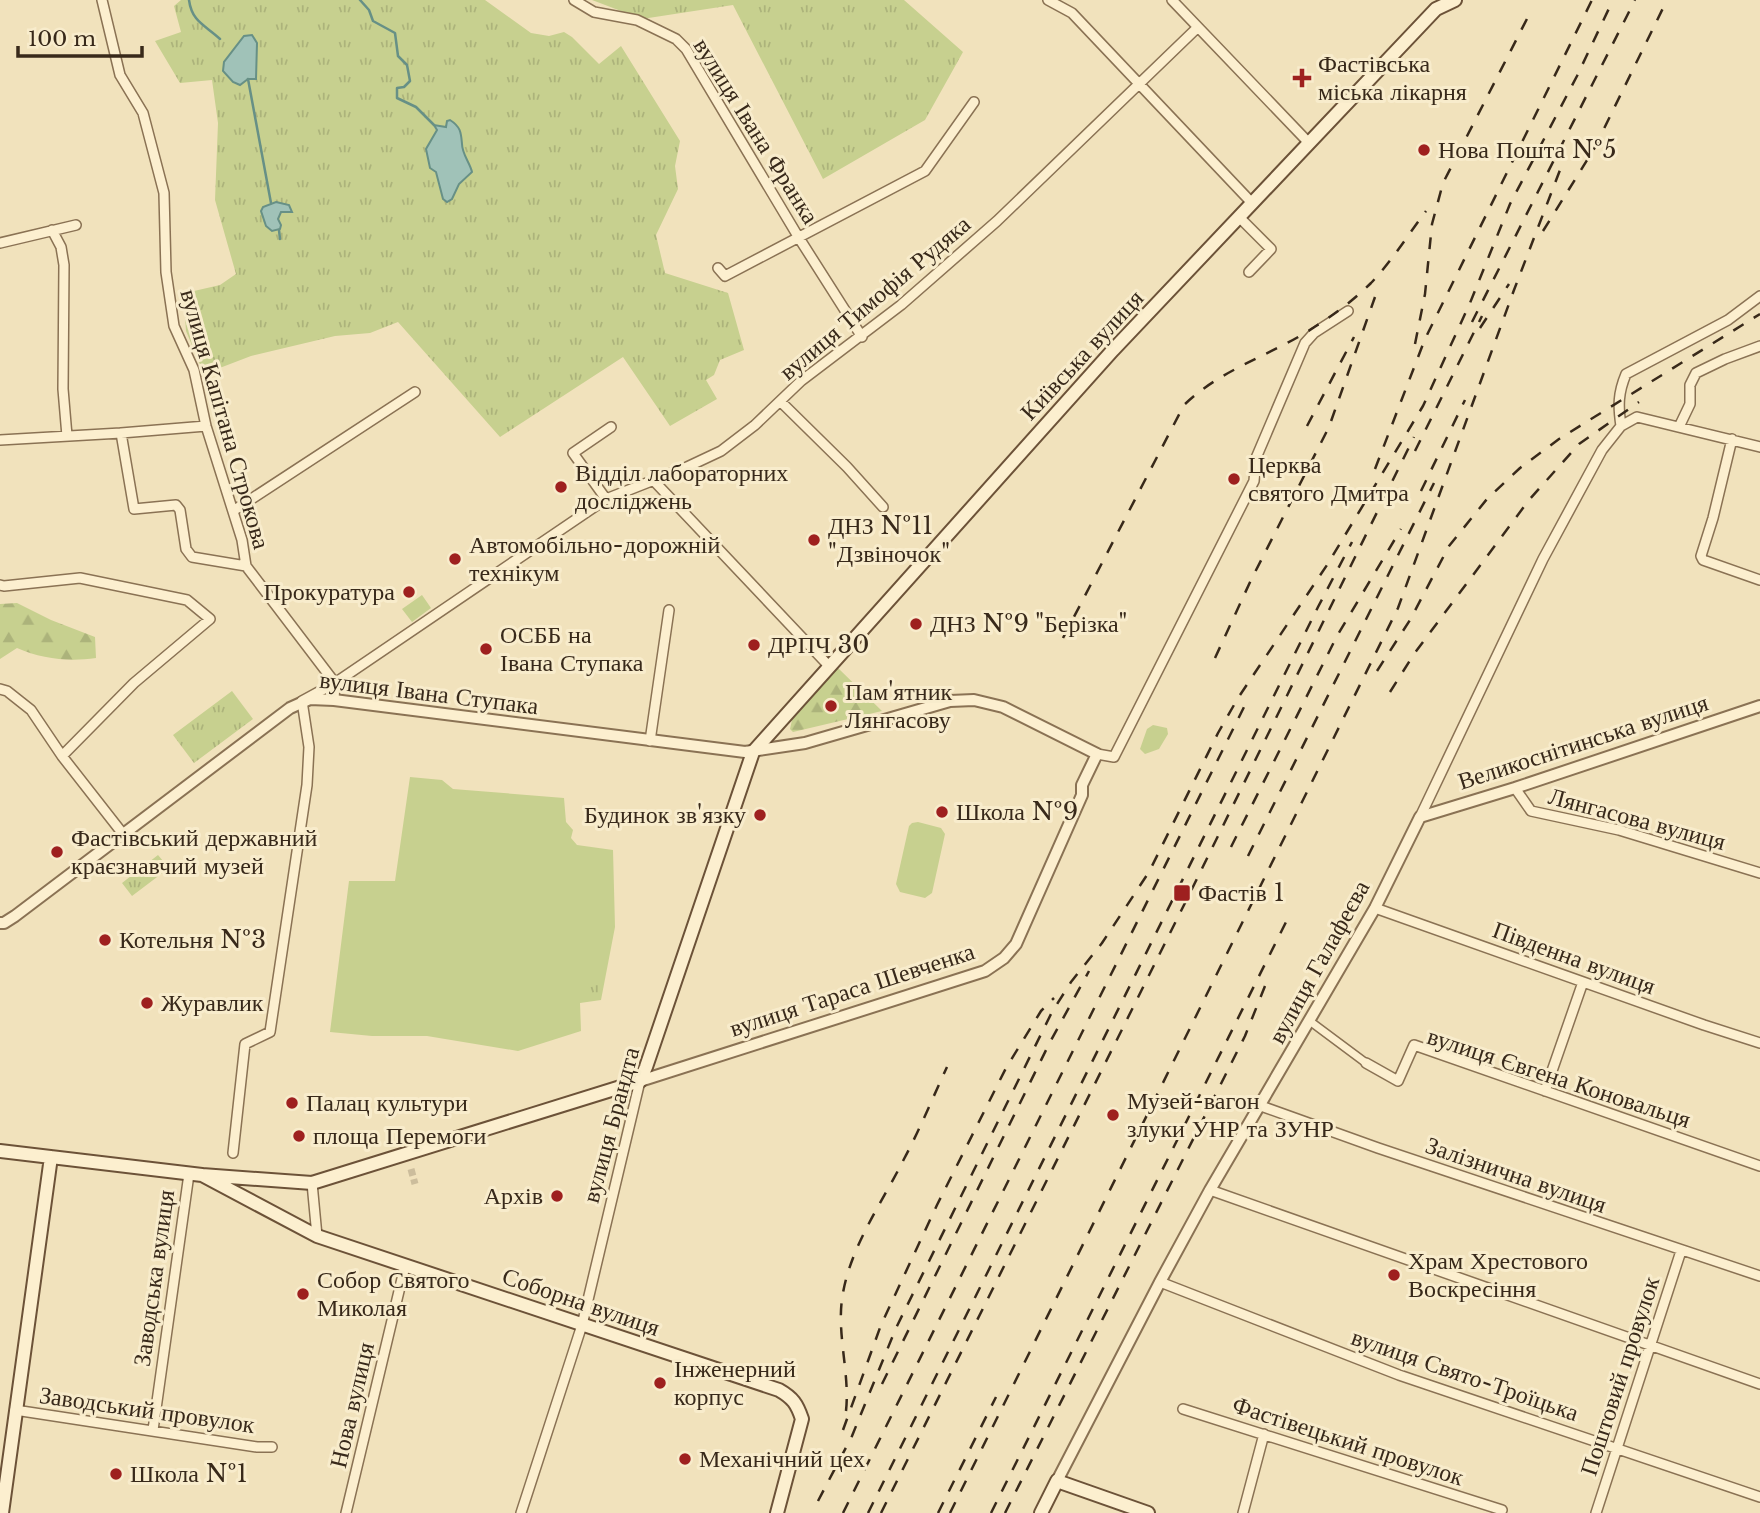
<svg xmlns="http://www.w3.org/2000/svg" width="1760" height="1513" font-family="'Libre Baskerville',serif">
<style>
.green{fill:#c7d08f}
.forest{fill:url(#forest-firs)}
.park{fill:url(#park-tufts)}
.water{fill:#a0c2b8;stroke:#679086;stroke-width:2}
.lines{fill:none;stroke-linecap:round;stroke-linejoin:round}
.stream{stroke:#679086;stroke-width:2.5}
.pedestrian-tunnel{stroke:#ccbd9c;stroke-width:7;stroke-dasharray:7 3.5;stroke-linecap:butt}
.pedestrian-casing{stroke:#8a7254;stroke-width:10}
.minor-casing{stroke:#8a7254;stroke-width:12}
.tertiary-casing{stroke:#8a7254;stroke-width:14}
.secondary-casing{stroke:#6c5238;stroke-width:16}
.pedestrian{stroke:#fcefcf;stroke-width:7}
.minor{stroke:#fcefcf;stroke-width:9}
.tertiary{stroke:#fcefcf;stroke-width:10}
.secondary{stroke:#fcefcf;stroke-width:12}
.rail{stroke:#38291a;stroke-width:2.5;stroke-dasharray:12 12;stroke-linecap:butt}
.poi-dot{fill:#9e201f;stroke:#f8eccc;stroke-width:2.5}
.labels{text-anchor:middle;stroke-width:6;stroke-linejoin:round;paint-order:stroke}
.poi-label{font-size:24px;fill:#38291a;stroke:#f8eccc;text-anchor:start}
.street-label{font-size:24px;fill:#38291a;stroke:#f8eccc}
</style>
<defs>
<pattern id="forest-firs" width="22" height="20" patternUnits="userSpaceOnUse" patternTransform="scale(1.75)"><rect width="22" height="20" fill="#c7d08f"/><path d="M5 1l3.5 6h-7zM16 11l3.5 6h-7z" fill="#acb37b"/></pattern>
<pattern id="park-tufts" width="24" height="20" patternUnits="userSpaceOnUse" patternTransform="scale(1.75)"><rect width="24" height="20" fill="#c7d08f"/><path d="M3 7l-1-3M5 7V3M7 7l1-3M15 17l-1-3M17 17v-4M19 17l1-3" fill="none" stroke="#acb37b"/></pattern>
</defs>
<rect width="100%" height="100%" fill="#f1e2bc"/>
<!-- green -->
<path class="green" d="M422 595 431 608 412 622 402 609Z
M1153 725 1167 728 1168 734 1159 749 1145 754 1140 749 1147 729Z
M410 777 442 780 453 789 564 798 566 822 573 830 571 838 577 845 613 850 615 927 601 1000 580 1003 581 1031 518 1051 427 1036H372L330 1032 349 881H395Z
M918 822 941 828 945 834 932 893 925 898 900 892 896 884 909 826 912 823Z"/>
<!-- forest -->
<path class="forest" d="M17 603 51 620 95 637 96 658C69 662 42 659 17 648L0 659V604Z
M838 668 882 711 793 732 790 729 792 720Z"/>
<!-- park -->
<path class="park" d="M181 0H485L531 33 549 36 564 32 572 37 599 64 621 46 680 141 675 166 678 189 656 235 665 273 728 293 744 350 720 360 714 375 706 380 717 399 670 426 623 357 500 437 398 322 370 333 335 336 251 356 204 374 186 331 184 303 194 291 220 285 236 274 215 200 218 123 212 80 180 83 155 41 181 32 174 6Z
M592 0H904L963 52 925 120 823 179 733 5 642 19Z
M232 691 253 719 194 763 173 735Z
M158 855 169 868 132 896 122 883Z
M571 975 602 978 597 999 567 998Z"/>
<!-- water -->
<path class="water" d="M252 35 257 43 256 79H248L240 85 233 82 223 71 224 62 244 36Z
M450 120C461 127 461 133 462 144 462 154 470 163 472 172L459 184 452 199 447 202 443 199 436 172 430 168 426 149 437 130 434 125 446 127 447 121Z
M276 202 289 205 292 212H281L278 219 281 225 280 229 272 231 266 226 261 211 263 207Z"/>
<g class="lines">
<!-- stream -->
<path class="stream" d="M189 0C192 22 205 25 220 39
M360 0 369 10 373 21 395 33 398 56 407 65 410 81 404 87 397 88V98L416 107 434 125
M248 79 271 203
M279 230 280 239"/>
<!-- pedestrian-tunnel -->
<path class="pedestrian-tunnel" d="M411 1169 415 1184"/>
<!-- pedestrian casing -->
<g class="pedestrian-casing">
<path id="pedestrian" d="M1311 1022 1366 1063"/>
</g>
<!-- minor casing -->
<g class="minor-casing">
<path id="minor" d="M102 0 120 75 143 113 164 193 166 272 174 326 194 370 206 426 242 540 246 566 335 683 302 701 309 747 307 785 270 1032 245 1044 233 1153
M574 0 594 12 637 20 676 39 686 49 799 238 862 337
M1048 0 1072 13 1252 203
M1172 0 1309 143
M1239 217 1271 249 1249 272
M52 230 61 247 64 265 63 389 67 436
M0 243 76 225
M718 268 725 276 925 171 974 102
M781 402 847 467 883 507
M1621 426C1618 406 1618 393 1626 374L1728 320 1760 296
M1679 427 1690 404V385L1696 373 1725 359 1760 346
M121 433 134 509 176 505 180 510 186 549 192 557 246 566
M1732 439 1713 518 1701 556 1703 560 1760 580
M0 440 121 433 206 426
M654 481 828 665
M606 499 573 453 611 427
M233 511 415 392
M0 585 4 586 80 578 187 600 210 619 134 683 62 756
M0 689 7 691 31 710 62 756 123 834
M334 700 335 683 606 499 687 467 721 451 755 425 801 381 901 305 997 221 1197 28
M650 741 669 610
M1097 754 1114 757 1254 481 1256 458 1305 343 1314 333 1348 311
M1515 788 1531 811 1619 830 1760 873
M1420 817 1543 559 1602 450 1621 426 1637 417 1760 447
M1375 908 1704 1025 1760 1043
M1366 1063 1398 1081 1414 1045 1760 1166
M1545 1091 1583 982
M1261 1106 1378 1148 1760 1276
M312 1183 317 1236
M1210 1190 1760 1384
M1160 1282 1399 1375 1760 1497
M1183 1409 1502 1510
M15 1410 257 1447H272
M153 1430 189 1174
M346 1513 405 1266
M521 1513 582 1325 640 1081
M1243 1513 1264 1434
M1596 1513 1681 1251"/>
</g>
<!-- tertiary casing -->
<g class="tertiary-casing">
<path id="tertiary" d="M0 923H4L15 916 290 708 310 699 334 700 745 752 805 743 950 701 974 700 1003 707 1097 754 1082 785V795L1016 944 1004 958 985 971 640 1081
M1057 1481 1160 1282 1210 1190 1375 908 1420 817 1515 788 1760 706"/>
</g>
<!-- secondary casing -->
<g class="secondary-casing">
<path id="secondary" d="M0 1151 202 1175 317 1236 779 1390C793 1398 797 1404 802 1419L777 1513
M202 1175 312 1183 640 1081 646 1067 753 752 1113 350 1436 9 1455 0
M2 1513 51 1157
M1041 1513 1057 1481 1148 1513"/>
</g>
<!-- pedestrian -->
<use href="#pedestrian" class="pedestrian"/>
<!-- minor -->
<use href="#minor" class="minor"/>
<!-- tertiary -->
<use href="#tertiary" class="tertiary"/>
<!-- secondary -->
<use href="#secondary" class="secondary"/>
<!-- rail -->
<path class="rail" d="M1543 231 1594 149 1667 0
M1472 322 1635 0
M1480 328 1509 284
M1415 344 1425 294 1432 224 1443 183 1531 11
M1307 426 1354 337
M1415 451 1482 316
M1375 469 1425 339 1592 0
M1421 491 1465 400
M1063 638 1184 405C1222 368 1273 355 1316 326 1335 314 1355 299 1371 283 1391 262 1408 235 1426 211
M1215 658 1251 580 1329 427 1375 297
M1377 671 1410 620 1449 546 1487 499 1520 468 1559 439 1760 314
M1390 692 1414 654 1529 500 1579 444 1639 402
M1231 847 1337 636 1401 529
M1248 856 1434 483
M882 1384 1049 1044 1089 971
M846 1411C850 1374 837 1336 842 1299 849 1248 882 1203 904 1159 920 1129 933 1097 947 1067
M843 1430 881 1325 937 1205 1006 1068 1041 1011 1054 998
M818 1501 852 1436 896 1328 1052 1012 1071 982 1102 943 1149 872 1218 733 1238 698 1327 565 1423 406 1470 303 1510 204 1577 76 1613 0
M843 1513 1246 703
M868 1513 1318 607 1352 542
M881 1513 1189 895 1414 437
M938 1513 996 1397
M950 1513 1398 608 1514 290 1565 157
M991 1513 1289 916
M1005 1513 1245 1036 1265 986"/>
</g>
<!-- markers -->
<g class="poi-dot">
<path d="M1298.5 67.5h7v7h7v7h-7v7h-7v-7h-7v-7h7z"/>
<circle cx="1424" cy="150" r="7"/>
<circle cx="1234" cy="479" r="7"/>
<circle cx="561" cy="487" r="7"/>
<circle cx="814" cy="540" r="7"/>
<circle cx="455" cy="559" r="7"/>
<circle cx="409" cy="592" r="7"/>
<circle cx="916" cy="624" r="7"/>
<circle cx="754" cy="645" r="7"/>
<circle cx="486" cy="649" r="7"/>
<circle cx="831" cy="706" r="7"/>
<circle cx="942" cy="812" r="7"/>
<circle cx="760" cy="815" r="7"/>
<circle cx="57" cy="852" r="7"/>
<rect x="1173" y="884" width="18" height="18" rx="3.5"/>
<circle cx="105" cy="940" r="7"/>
<circle cx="147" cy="1003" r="7"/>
<circle cx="292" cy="1103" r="7"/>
<circle cx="1113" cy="1115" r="7"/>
<circle cx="299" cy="1136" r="7"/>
<circle cx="557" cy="1196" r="7"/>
<circle cx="1394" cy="1275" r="7"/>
<circle cx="303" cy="1294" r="7"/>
<circle cx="660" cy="1383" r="7"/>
<circle cx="685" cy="1459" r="7"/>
<circle cx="116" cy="1474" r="7"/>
</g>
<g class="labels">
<!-- poi labels -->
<g class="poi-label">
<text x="1318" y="72">Фастівська<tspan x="1318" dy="28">міська лікарня</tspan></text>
<text x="1438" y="158">Нова Пошта №5</text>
<text x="1248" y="473">Церква<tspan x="1248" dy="28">святого Дмитра</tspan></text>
<text x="575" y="481">Відділ лабораторних<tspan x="575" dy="28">досліджень</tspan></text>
<text x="828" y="534">ДНЗ №11<tspan x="828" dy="28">"Дзвіночок"</tspan></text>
<text x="469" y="553">Автомобільно-дорожній<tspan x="469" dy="28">технікум</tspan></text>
<text x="395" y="600" text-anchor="end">Прокуратура</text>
<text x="930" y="632">ДНЗ №9 "Берізка"</text>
<text x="500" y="643">ОСББ на<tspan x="500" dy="28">Івана Ступака</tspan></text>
<text x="768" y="653">ДРПЧ 30</text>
<text x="845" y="700">Пам'ятник<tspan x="845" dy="28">Лянгасову</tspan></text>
<text x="956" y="820">Школа №9</text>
<text x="746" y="823" text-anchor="end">Будинок зв'язку</text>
<text x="71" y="846">Фастівський державний<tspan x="71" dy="28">краєзнавчий музей</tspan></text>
<text x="1198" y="901">Фастів 1</text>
<text x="119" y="948">Котельня №3</text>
<text x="161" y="1011">Журавлик</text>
<text x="1127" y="1109">Музей-вагон<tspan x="1127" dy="28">злуки УНР та ЗУНР</tspan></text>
<text x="306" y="1111">Палац культури</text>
<text x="313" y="1144">площа Перемоги</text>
<text x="543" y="1204" text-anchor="end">Архів</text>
<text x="1408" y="1269">Храм Хрестового<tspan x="1408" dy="28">Воскресіння</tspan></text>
<text x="317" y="1288">Собор Святого<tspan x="317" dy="28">Миколая</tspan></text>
<text x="674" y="1377">Інженерний<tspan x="674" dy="28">корпус</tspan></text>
<text x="699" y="1467">Механічний цех</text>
<text x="130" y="1482">Школа №1</text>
</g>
<!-- street labels -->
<g class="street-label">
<text transform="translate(756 131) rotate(58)" y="8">вулиця Івана Франка</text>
<text transform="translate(875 298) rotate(-40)" y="8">вулиця Тимофія Рудяка</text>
<text transform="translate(1082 355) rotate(-47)" y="8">Київська вулиця</text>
<text transform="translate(225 419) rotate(74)" y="8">вулиця Капітана Строкова</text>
<text transform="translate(429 693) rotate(7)" y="8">вулиця Івана Ступака</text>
<text transform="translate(1583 742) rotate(-18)" y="8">Великоснітинська вулиця</text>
<text transform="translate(1637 819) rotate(15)" y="8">Лянгасова вулиця</text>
<text transform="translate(1574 958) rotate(20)" y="8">Південна вулиця</text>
<text transform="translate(1319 962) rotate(-61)" y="8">вулиця Галафеєва</text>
<text transform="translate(852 990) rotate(-18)" y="8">вулиця Тараса Шевченка</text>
<text transform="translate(1559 1078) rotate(18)" y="8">вулиця Євгена Коновальця</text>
<text transform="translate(611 1125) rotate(-75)" y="8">вулиця Брандта</text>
<text transform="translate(1516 1175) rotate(19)" y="8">Залізнична вулиця</text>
<text transform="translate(154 1278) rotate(-82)" y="8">Заводська вулиця</text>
<text transform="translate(581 1302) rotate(19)" y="8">Соборна вулиця</text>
<text transform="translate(1465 1375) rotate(19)" y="8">вулиця Свято-Троїцька</text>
<text transform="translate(1620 1376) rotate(-72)" y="8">Поштовий провулок</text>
<text transform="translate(352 1405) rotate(-77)" y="8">Нова вулиця</text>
<text transform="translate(147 1410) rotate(8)" y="8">Заводський провулок</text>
<text transform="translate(1348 1441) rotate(18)" y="8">Фастівецький провулок</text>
</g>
</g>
<!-- scale -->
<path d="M18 46v10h124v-10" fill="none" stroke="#38291a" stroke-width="3.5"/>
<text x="28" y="46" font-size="21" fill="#38291a" stroke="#f8eccc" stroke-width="5" paint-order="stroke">100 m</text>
</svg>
